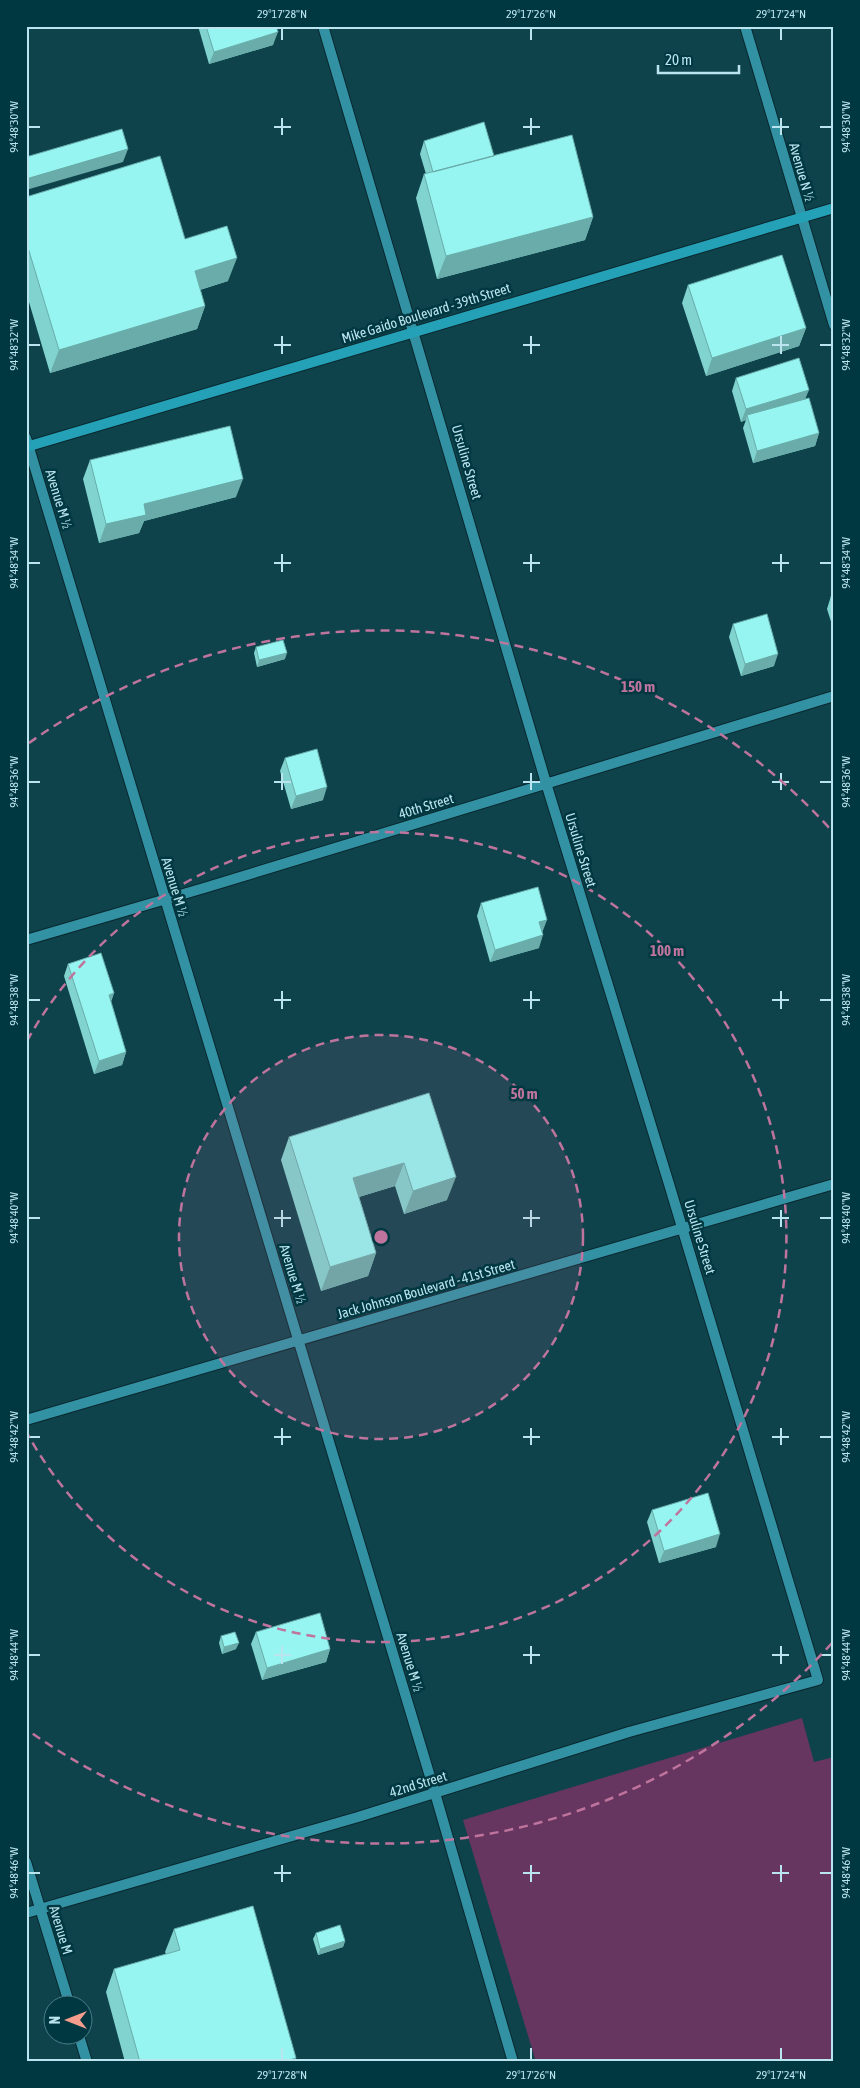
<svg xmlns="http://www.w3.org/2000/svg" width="860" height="2088" font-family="'Asap Condensed',sans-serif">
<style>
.green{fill:#663560}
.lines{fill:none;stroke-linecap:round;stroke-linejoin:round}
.street-casing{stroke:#09272d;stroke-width:12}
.secondary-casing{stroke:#09272d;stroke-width:12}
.street{stroke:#3292a4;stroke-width:10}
.secondary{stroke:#24a1b6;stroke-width:10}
.wall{fill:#81d3cf}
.shaded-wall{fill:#69aca9}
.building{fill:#96f5f1;stroke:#69aca9}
.ticks{fill:none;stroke:#bbe5ee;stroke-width:2}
.ring{fill:none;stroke:#bf749d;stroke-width:2.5;stroke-dasharray:9 6}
.labels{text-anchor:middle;stroke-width:5;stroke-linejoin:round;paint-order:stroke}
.street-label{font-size:14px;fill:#bbe5ee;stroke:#003841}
.centre{fill:#bf749d;stroke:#003841;stroke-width:2.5}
.ring-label{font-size:15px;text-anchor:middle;font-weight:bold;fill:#bf749d;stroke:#003841;stroke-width:5;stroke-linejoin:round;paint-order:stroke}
.neatline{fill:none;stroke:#bbe5ee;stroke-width:2}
.ticks-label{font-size:12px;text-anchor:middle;fill:#bbe5ee}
</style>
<rect width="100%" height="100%" fill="#0f434c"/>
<!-- green -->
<path class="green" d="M802 1718 814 1762 834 1757V2062H536L463 1820Z"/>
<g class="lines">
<!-- street casing -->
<g class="street-casing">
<path id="street" d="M745 26 834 325
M26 438 435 1793 513 2062
M26 940 204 888 834 696
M26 1420 834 1184
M26 1862 70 2006
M26 1913 358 1817 629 1732 818 1680 669 1184 546 783 323 26
M79 2036 87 2062"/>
</g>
<!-- secondary casing -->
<g class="secondary-casing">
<path id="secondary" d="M26 447 834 208"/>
</g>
<!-- street -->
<use href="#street" class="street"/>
<!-- secondary -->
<use href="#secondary" class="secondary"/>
</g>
<!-- wall -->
<path class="wall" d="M198 26H276L273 45 209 64Z
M424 141 494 156 593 217 585 240 437 279 416 198 424 174H426L420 154Z
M26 197 185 239 228 281 200 290 205 306 197 329 50 373 26 292Z
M688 285 806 328 799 346 706 376 682 303Z
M736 378 806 399 819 433 815 446 753 463 743 428 746 420 741 422 732 391Z
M90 460 236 497 144 521 139 533 99 543 83 479Z
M834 595V631L827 609 831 596Z
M733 624 774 666 741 676 729 637Z
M256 647 285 659 257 667 254 653Z
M285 758 323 800 291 809 280 771Z
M481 903 539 948 490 962 477 916Z
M68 964 114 993 111 1002 126 1052 122 1065 94 1074 64 976Z
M429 1093 447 1200 404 1214 395 1186 359 1197 376 1253 368 1276 321 1291 281 1160 289 1137Z
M652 1510 716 1547 659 1563 647 1522Z
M256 1632 330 1649 326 1662 262 1680 251 1644Z
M221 1636 236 1649 222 1654 219 1643Z
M174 1929 296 2058 294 2062H125L106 1992 114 1969 166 1954 165 1952Z
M316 1933 345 1941 343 1947 318 1955 313 1939Z"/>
<!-- shaded-wall -->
<path class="shaded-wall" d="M278 32 273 45 209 64 214 52Z
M128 149 123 162 26 190V179Z
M593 217 585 240 437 279 446 256Z
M237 258 228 281 186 294 195 271Z
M205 306 197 329 50 373 59 350Z
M806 328 799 346 706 376 712 358Z
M809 390 804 402 747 415 746 420 741 422 746 409Z
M819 433 815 446 753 463 757 451Z
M243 479 236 497 144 521 139 533 99 543 106 524 144 504Z
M287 653 285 659 257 667 259 660Z
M778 654 774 666 741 676 745 664Z
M327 787 323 800 291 809 296 796Z
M547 920 542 933 539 922Z
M543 935 539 948 490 962 495 950Z
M114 993 109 1005V995Z
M126 1052 122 1065 94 1074 99 1061Z
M404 1163 395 1186 345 1201 353 1178Z
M456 1177 447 1200 404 1214 413 1191Z
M376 1253 368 1276 321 1291 330 1267Z
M720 1534 716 1547 659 1563 664 1551Z
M239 1643 236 1649 222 1654 224 1647Z
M330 1649 326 1662 262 1680 267 1668Z
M345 1941 343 1947 318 1955 320 1949Z
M296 2058 294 2062H283Z"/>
<!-- building -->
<path class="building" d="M206 26H276L278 32 214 52Z
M484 122 494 156 433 172 424 141Z
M122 129 128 149 26 179V157Z
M572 135 593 217 446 256 424 174Z
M160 156 185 239 227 226 237 258 195 271 205 306 59 350 26 241V197Z
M782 255 806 328 712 358 688 285Z
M799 358 809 390 746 409 736 378Z
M809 398 819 433 757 451 747 415Z
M230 426 243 479 144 504 146 515 106 524 90 460Z
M834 595V604L831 596Z
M767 614 778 654 745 664 733 624Z
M283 640 287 653 259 660 256 647Z
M317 749 327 787 296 796 285 758Z
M538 887 547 920 539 922 543 935 495 950 481 903Z
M101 953 114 993 109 995 126 1052 99 1061 68 964Z
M429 1093 456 1177 413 1191 404 1163 353 1178 376 1253 330 1267 289 1137Z
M708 1493 720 1534 664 1551 652 1510Z
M320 1613 330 1649 267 1668 256 1632Z
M235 1632 239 1643 224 1647 221 1636Z
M253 1906 296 2058 283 2062H140L114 1969 180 1950 174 1929Z
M340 1925 345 1941 320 1949 316 1933Z"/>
<!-- ticks -->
<path class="ticks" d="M282 28V40M531 28V40M781 28V40M282 118V135M531 118V135M781 118V135M28 127H40M274 127H291M523 127H540M772 127H789M820 127H832M282 336V354M531 336V354M781 336V354M28 345H40M274 345H291M523 345H540M772 345H789M820 345H832M282 554V572M531 554V572M781 554V572M28 563H40M274 563H291M523 563H540M772 563H789M820 563H832M282 773V790M531 773V790M781 773V790M28 782H40M274 782H291M523 782H540M772 782H789M820 782H832M282 991V1009M531 991V1009M781 991V1009M28 1000H40M274 1000H291M523 1000H540M772 1000H789M820 1000H832M282 1210V1227M531 1210V1227M781 1210V1227M28 1218H40M274 1218H291M523 1218H540M772 1218H789M820 1218H832M282 1428V1445M531 1428V1445M781 1428V1445M28 1437H40M274 1437H291M523 1437H540M772 1437H789M820 1437H832M282 1646V1664M531 1646V1664M781 1646V1664M28 1655H40M274 1655H291M523 1655H540M772 1655H789M820 1655H832M282 1865V1882M531 1865V1882M781 1865V1882M28 1873H40M274 1873H291M523 1873H540M772 1873H789M820 1873H832M282 2048V2060M531 2048V2060M781 2048V2060"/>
<!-- distance rings -->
<circle cx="381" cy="1237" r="202" fill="#bf749d" fill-opacity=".12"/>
<g class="ring">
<circle cx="381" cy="1237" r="202"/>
<path d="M27 1041A405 405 0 1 1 27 1433"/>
<path d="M832 1643A607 607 0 0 1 29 1731M29 743A607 607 0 0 1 832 831"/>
</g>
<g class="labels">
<!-- street labels -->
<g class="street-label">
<text transform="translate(802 172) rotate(74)" y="5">Avenue N ½</text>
<text transform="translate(426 313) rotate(-17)" y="5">Mike Gaido Boulevard - 39th Street</text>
<text transform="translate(467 462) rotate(74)" y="5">Ursuline Street</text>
<text transform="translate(59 499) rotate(73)" y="5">Avenue M ½</text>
<text transform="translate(426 806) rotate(-17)" y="5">40th Street</text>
<text transform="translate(581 850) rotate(73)" y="5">Ursuline Street</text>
<text transform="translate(175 887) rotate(73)" y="5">Avenue M ½</text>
<text transform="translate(700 1237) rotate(73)" y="5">Ursuline Street</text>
<text transform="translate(293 1274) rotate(73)" y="5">Avenue M ½</text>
<text transform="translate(426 1289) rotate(-16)" y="5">Jack Johnson Boulevard - 41st Street</text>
<text transform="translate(410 1662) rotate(73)" y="5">Avenue M ½</text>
<text transform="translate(418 1784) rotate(-17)" y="5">42nd Street</text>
<text transform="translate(61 1930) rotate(73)" y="5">Avenue M</text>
</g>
</g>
<circle cx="381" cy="1237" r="8" class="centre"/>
<g class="ring-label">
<text x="638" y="692">150 m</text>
<text x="667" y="956">100 m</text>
<text x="524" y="1099">50 m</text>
</g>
<!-- border -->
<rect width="860" height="2088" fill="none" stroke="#003841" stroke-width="55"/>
<!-- north arrow -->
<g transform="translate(68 2020) rotate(270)"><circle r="24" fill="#003841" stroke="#4b7d86"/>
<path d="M0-4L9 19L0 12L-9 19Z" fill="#f49d8c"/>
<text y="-8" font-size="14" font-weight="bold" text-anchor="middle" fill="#bbe5ee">N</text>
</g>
<!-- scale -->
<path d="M658 65v8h81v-8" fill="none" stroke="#bbe5ee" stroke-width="2.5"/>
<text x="665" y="65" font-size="15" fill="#bbe5ee" stroke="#003841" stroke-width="4" paint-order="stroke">20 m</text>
<rect x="28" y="28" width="804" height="2032" class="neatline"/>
<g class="ticks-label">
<text x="282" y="18">29°17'28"N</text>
<text x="531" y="18">29°17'26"N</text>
<text x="781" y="18">29°17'24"N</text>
<text transform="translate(846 127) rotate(-90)" y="4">94°48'30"W</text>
<text transform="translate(14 127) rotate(-90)" y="4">94°48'30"W</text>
<text transform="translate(846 345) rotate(-90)" y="4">94°48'32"W</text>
<text transform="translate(14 345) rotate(-90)" y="4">94°48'32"W</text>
<text transform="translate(846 563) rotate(-90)" y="4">94°48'34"W</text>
<text transform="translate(14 563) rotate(-90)" y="4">94°48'34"W</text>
<text transform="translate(846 782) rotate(-90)" y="4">94°48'36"W</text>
<text transform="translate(14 782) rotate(-90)" y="4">94°48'36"W</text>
<text transform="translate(846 1000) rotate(-90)" y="4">94°48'38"W</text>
<text transform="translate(14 1000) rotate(-90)" y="4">94°48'38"W</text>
<text transform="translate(846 1218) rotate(-90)" y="4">94°48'40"W</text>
<text transform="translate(14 1218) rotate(-90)" y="4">94°48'40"W</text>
<text transform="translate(14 1437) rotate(-90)" y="4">94°48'42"W</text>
<text transform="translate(846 1437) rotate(-90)" y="4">94°48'42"W</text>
<text transform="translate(14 1655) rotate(-90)" y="4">94°48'44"W</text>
<text transform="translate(846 1655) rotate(-90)" y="4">94°48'44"W</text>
<text transform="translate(14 1873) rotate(-90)" y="4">94°48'46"W</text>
<text transform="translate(846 1873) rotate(-90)" y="4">94°48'46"W</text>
<text x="282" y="2079">29°17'28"N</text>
<text x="531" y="2079">29°17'26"N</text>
<text x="781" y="2079">29°17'24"N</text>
</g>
</svg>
